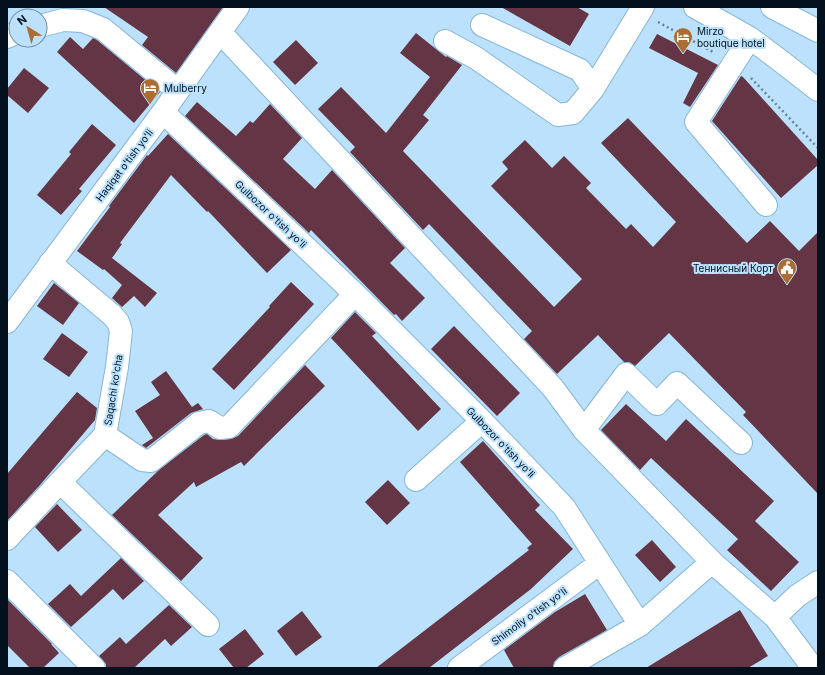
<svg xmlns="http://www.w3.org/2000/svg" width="825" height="675" font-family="Inter,sans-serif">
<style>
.building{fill:#643544}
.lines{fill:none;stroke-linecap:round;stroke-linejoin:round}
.minor-casing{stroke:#86b5d7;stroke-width:24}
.major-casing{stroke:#86b5d7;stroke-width:24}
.path{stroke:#688499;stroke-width:2.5;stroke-dasharray:2 3;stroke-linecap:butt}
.minor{stroke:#fff;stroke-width:22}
.major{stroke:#fff;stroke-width:22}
.labels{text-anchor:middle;stroke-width:4;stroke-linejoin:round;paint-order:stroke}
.poi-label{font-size:10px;fill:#02111d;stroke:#bbe1fd;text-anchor:start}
.street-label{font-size:10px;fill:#02111d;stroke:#bbe1fd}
</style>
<rect width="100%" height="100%" fill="#bbe1fd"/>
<!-- building -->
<path class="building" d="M104 7H223L176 73 142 45 148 37Z
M501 7H577L589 14 570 46Z
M416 33 446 57 447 56 462 65 423 115 429 120 403 151 554 307 582 279 491 186 508 169 502 162 525 140 552 168 564 156 591 183 586 188 626 229 631 224 653 247 676 222 601 143 628 118 747 243 770 221 799 251 818 232V494L743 415 746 412 669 333 635 366 629 362H624L598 335 557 374 524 339 532 331 429 224 423 230 350 152 355 147 318 109 341 87 386 133 430 77 400 53Z
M657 34 718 65 690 107 683 103 698 73 649 48Z
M70 37 83 49 93 38 97 40 160 92 134 123 57 52Z
M296 40 318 63 295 85 273 62Z
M24 68 49 88 28 113 7 95V89Z
M741 76 743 77 818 160V165L781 198 712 121Z
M197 102 236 136 250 121 253 123 270 104 302 138 283 159 315 189 332 170 405 248 390 263 425 298 402 321 396 314 394 315 311 230 309 233 185 116Z
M92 124 116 145 79 189 82 191 61 215 37 195 71 154 69 152Z
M168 134 291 250 267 273 208 211 207 212 171 175 120 243 122 244 112 258 157 293 145 307 134 296 122 307 112 298 122 285 104 269 103 270 77 251 110 207 109 206 147 155 148 156Z
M291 282 314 304 234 390 212 369 270 307 269 306Z
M54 283 79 303 63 325 37 306Z
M355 312 376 333 372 336 441 409 418 431 331 338Z
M454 326 520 393 497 416 431 349Z
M62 333 88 352 69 377 43 359Z
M305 365 325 386 244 466 241 462 196 487 194 482 158 515 203 558 181 581 112 515 160 469 204 435 207 434 213 439 221 440 231 439 238 436Z
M166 371 192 407 198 403 203 409 191 413 146 448 142 445 153 438 135 411 160 395 151 382Z
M77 392 97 408 95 420 40 485 7 521V474Z
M626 404 666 441 686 419 774 501 755 521 799 562 771 591 727 550 738 539 651 458 640 470 601 430Z
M483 441 540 505 535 510 573 549 531 589 429 668H376L529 550 527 548 532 544 460 462Z
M388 480 410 503 387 525 365 502Z
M57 504 82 530 58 552 35 527Z
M652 540 676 567 660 582 635 555Z
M121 558 144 581 123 600 113 589 71 627 48 604 70 584 81 596Z
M585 594 607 630 559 657 554 662 553 668H514L504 650 555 612Z
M7 599 52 644H51L59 653 43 668H30L7 645Z
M169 605 192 627 171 646 165 639 134 668H106V664L99 656 120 637 126 644Z
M740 610 768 656 748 668H646Z
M302 611 322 637 296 656 277 631Z
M245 629 264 654 246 668H234L219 649Z"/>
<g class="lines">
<!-- minor casing -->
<g class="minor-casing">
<path id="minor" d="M695 7 750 38 782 62 818 90
M482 25 580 70 593 89
M40 26 63 20 83 21 103 29 178 91
M220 32 553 388 584 430
M7 37 16 33
M750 38 696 122 766 205
M445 41 476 58 558 115 573 113 593 89 643 7
M163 112 355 294 482 421 564 507 640 625 706 567 713 563 775 617 813 668
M50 263 112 315 118 322 121 331 117 367 105 435 142 460 151 461 199 423 209 421 220 428 229 427 355 294
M7 322 163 112 238 7
M416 480 482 421
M60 482 208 625
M7 539 60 482 105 435
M713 563 584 430 626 374 657 404 677 383 741 443
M7 581 94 668
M775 617 797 596 818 582
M459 668 600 563
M565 668 640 625"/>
</g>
<!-- major casing -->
<g class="major-casing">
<path id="major" d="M772 7 818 31"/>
</g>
<!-- path -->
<path class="path" d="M658 22 715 53
M751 78 818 148"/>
<!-- minor -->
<use href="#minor" class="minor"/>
<!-- major -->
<use href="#major" class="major"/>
</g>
<!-- icons -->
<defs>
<g id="hotel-pin" transform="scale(1)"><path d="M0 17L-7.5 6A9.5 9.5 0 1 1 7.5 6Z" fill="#ab6d33" stroke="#bbe1fd"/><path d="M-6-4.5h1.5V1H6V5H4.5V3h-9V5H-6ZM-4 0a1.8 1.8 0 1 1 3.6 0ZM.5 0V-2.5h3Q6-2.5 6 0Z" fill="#fff"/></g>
<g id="civic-pin" transform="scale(1)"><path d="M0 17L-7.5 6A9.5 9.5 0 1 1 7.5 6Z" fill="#ab6d33" stroke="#bbe1fd"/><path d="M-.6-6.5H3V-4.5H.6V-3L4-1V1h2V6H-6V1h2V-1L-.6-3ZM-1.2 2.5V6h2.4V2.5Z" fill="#fff"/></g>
</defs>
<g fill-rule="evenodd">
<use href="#hotel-pin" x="683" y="37"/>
<use href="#hotel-pin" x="150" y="88"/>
<use href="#civic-pin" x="787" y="268"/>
</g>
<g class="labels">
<!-- poi labels -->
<g class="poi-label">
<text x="697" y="35">Mirzo<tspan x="697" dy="12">boutique hotel</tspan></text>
<text x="164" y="92">Mulberry</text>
<text x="773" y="272" text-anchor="end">Теннисный Корт</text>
</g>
<!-- street labels -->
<g class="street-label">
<text transform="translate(124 165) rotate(-53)" y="4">Haqiqat o'tish yo'li</text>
<text transform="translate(271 214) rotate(43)" y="4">Gulbozor o'tish yo'li</text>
<text transform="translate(113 390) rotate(-81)" y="4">Saqachi ko'cha</text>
<text transform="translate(501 442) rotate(46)" y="4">Gulbozor o'tish yo'li</text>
<text transform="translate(529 616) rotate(-36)" y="4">Shimoliy o'tish yo'li</text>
</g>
</g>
<!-- border -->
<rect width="825" height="675" fill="none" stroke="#02111d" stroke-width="16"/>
<!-- north arrow -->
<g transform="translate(28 28) rotate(323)"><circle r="19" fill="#bbe1fd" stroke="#718ea3"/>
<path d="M0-3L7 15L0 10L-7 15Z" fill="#ab6d33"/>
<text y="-6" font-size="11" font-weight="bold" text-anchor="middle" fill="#02111d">N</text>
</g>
</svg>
